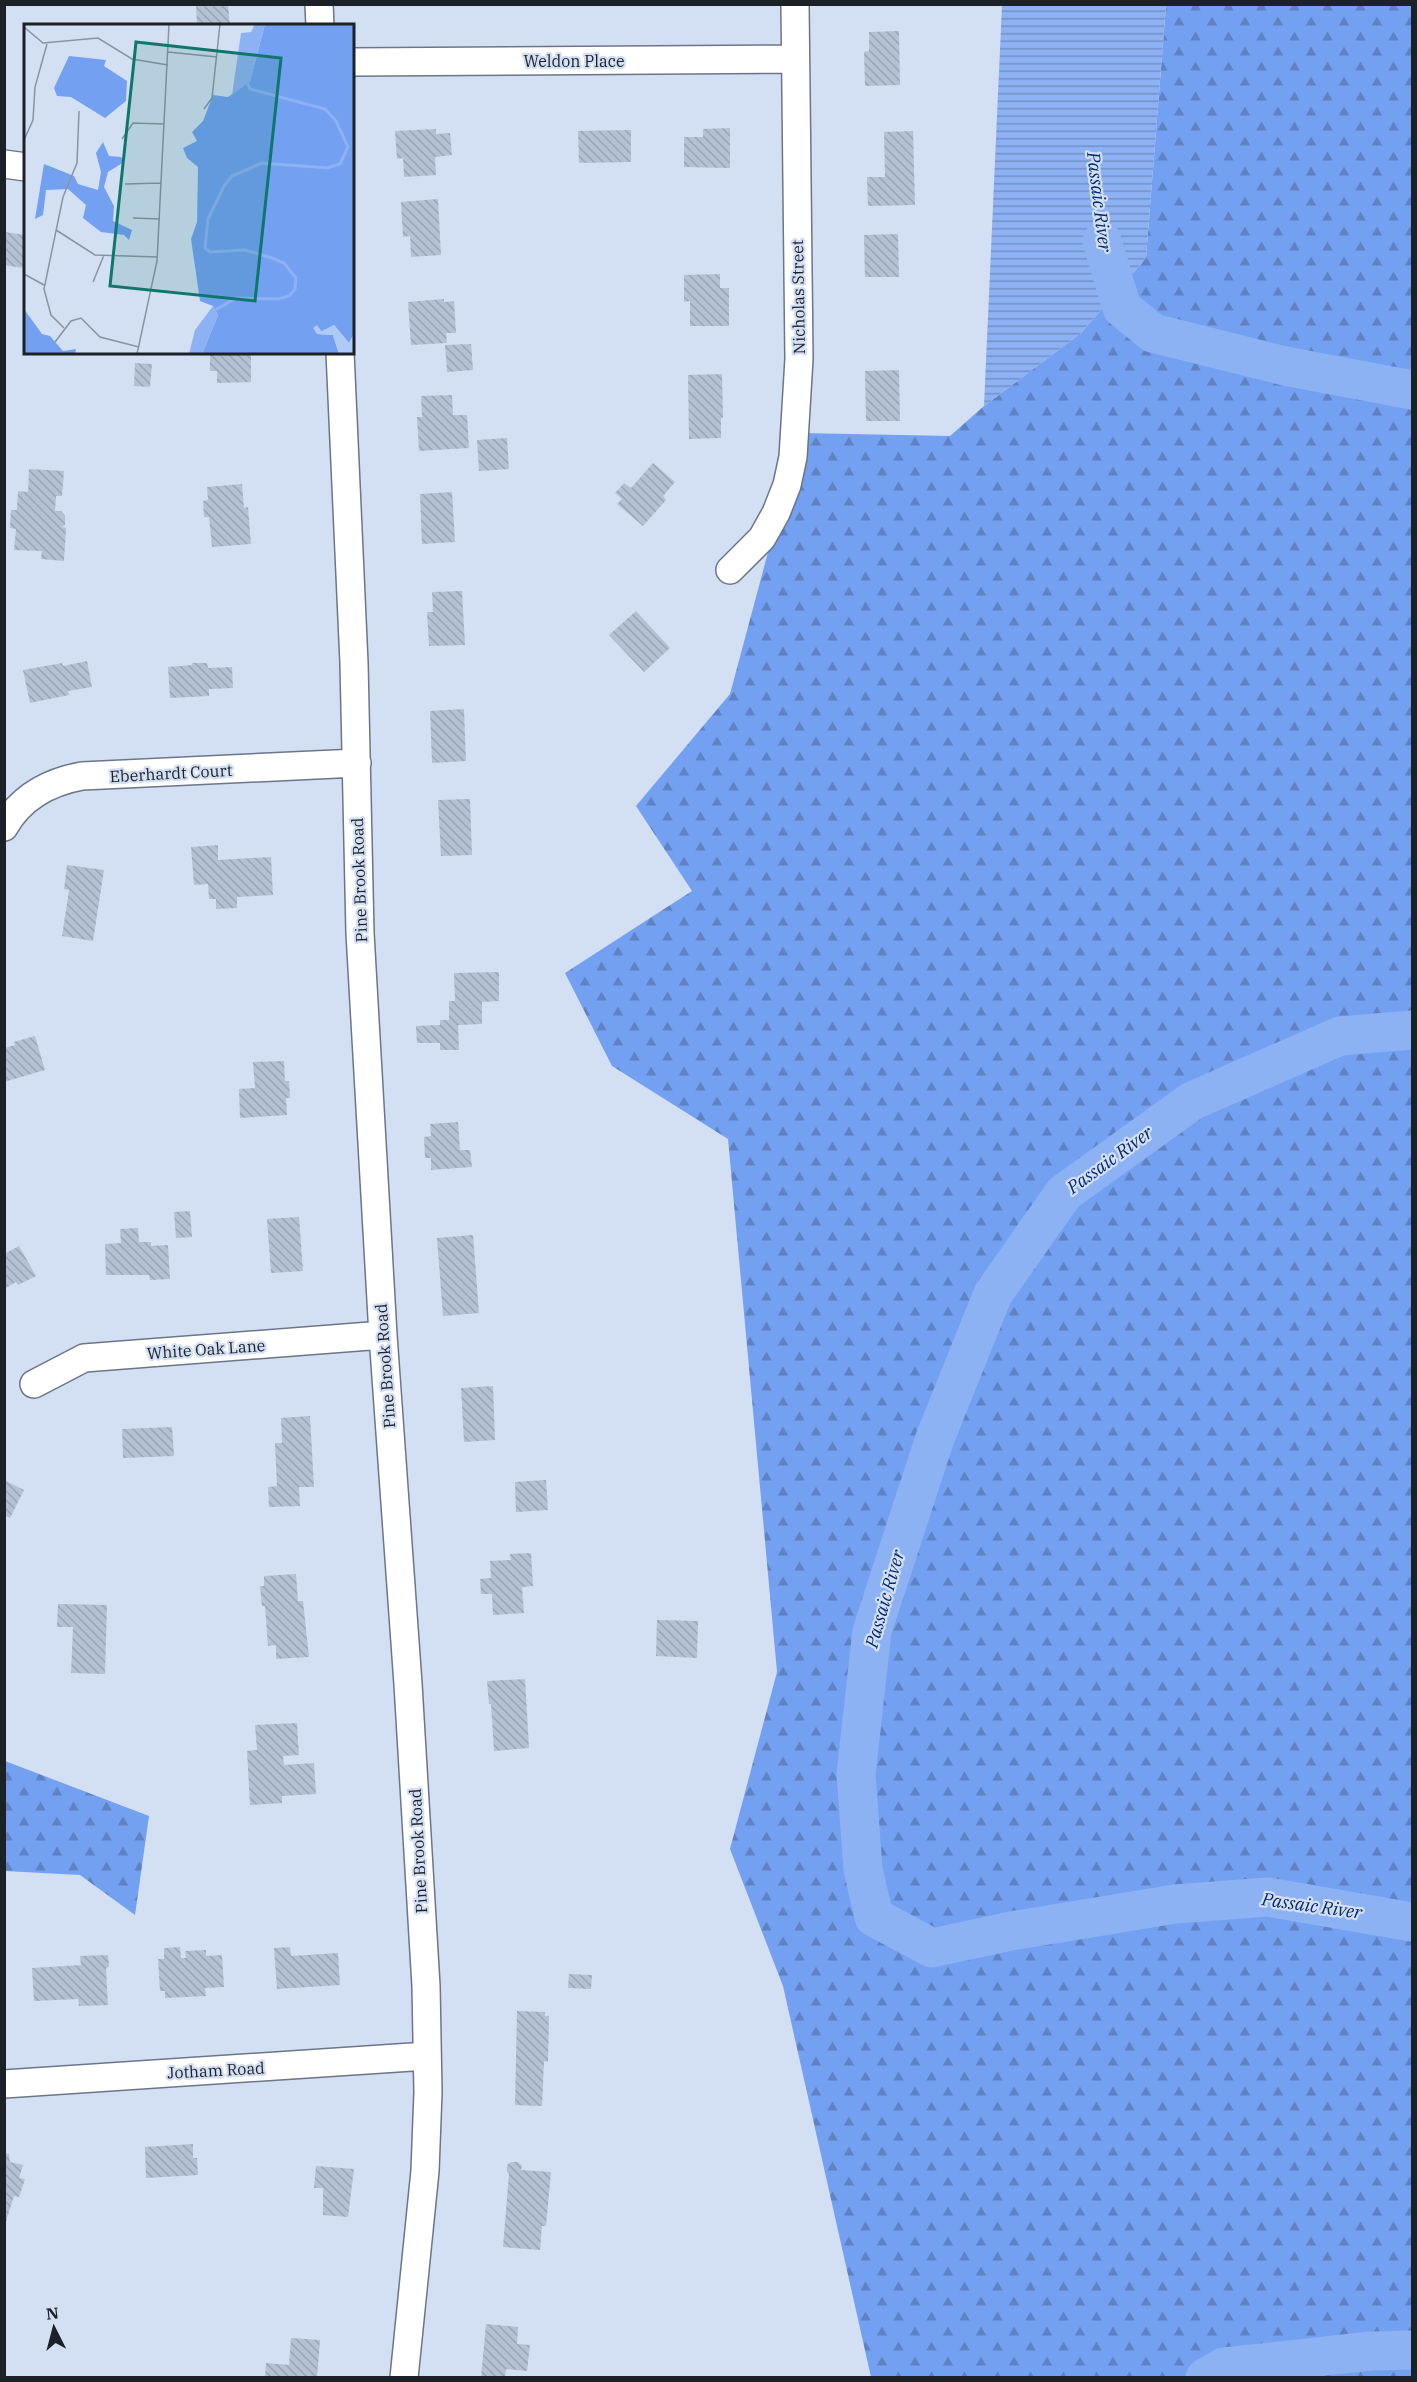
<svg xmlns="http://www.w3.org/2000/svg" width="1417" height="2382" font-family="'IBM Plex Serif',serif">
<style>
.forest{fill:url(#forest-firs)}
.water{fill:url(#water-rules)}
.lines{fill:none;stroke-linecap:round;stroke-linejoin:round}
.river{stroke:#8db2f3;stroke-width:39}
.building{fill:url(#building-back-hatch)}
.minor-casing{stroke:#6b7688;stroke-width:30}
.minor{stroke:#fff;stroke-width:27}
.labels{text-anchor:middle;stroke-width:4.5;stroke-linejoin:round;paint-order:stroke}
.street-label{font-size:16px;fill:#1c2128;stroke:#d3dff3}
.water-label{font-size:18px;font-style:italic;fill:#04296e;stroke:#d3dff3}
.inset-river{fill:none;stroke:#8db2f3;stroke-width:3}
.inset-road{fill:none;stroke:#8a93a2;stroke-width:1.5}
.view{fill:#0f766e;fill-opacity:0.15;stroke:#0f766e;stroke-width:3}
.inset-edge{fill:none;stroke:#1c2128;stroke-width:3}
</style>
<defs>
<pattern id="forest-firs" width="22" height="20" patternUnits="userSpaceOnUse" patternTransform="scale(1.5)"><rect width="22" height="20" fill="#73a0f1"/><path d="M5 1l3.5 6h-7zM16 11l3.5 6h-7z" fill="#5e82c3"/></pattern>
<pattern id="water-rules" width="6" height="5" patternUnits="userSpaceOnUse" patternTransform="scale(1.5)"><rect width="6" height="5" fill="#8db2f3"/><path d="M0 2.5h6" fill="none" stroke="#7290c5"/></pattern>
<pattern id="building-back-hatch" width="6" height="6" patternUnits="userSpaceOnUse" patternTransform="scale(1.5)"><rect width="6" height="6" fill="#b4c0d3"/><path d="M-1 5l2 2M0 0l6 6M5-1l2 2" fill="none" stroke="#9aa5b5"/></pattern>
</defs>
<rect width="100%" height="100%" fill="#d3dff3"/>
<!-- forest -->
<path class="forest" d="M1166 5H1412V2377H871L783 1986 730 1849 777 1672 728 1139 612 1066 565 973 692 891 636 806 730 694 800 433 950 436 984 406 1081 333 1146 258Z
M5 1761 149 1816 135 1915 80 1875 5 1871Z"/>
<!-- water -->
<path class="water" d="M1002 5H1166L1146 258 1081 333 984 406Z"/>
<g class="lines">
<!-- river -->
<path class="river" d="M1102 241 1122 308 1153 333 1285 366 1412 390
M1412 1030 1340 1036 1192 1101 1064 1193 993 1294 935 1438 872 1631 856 1774 863 1869 874 1917 932 1948 1011 1931 1175 1904 1268 1897 1412 1922
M1205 2378 1224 2367 1371 2351 1412 2350"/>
</g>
<!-- building -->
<path class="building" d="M196 4H228L230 26H197Z
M899 31 900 85 865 86 864 52 869 51V32Z
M730 128V168L684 167V137H703V129Z
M436 129V134L450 133 452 155 435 157 436 175 404 177 403 158 397 159 395 131Z
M631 130V162L579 163 578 131Z
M913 131 915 205 868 206 867 177H885L884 132Z
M438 199 441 255 411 257 410 236 403 237 401 202Z
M4 232 26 235 23 268 4 265Z
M898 234 899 277H865L864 235Z
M720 274V288H729V326H690V301L684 302V275Z
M444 299V302L454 301 456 333H446L447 343 411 345 408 302Z
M471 344 473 370 447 372 445 345Z
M210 352H251V382L217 383V371H210Z
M135 363 152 364 150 387 134 386Z
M899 370 900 421H866L865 371Z
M722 374 723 418H721V438L689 439 688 375Z
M452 395 453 415H467L469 448 419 451 417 417H422L421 396Z
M507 438 509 469 479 471 477 440Z
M653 463 675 482 663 496 666 500 643 526 617 504 622 499 615 493 624 483 631 488Z
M29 469 64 471 62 496H56L55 511H61L65 516V525L62 527 66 528 64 561 41 559 42 551 14 550 16 529 10 528 11 510H17L18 491 28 492Z
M242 484 244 508 248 507 251 544 212 547 209 517H204L203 501 208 500 207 487Z
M452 492 455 542 422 544 420 494Z
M462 591 465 645 429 646 427 612H433L432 592Z
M636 611 670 648 644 672 609 635Z
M87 661 92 687 68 691 69 695 30 703 23 670 62 663 63 666Z
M192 663H207L208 668 232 667 233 688 209 689V696L170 698 168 667 192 665Z
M464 709 466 761 432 763 430 711Z
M470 799 472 855 441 856 438 800Z
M218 845V860L271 857 273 895 237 897V908L216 909V899H209L208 884 194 885 191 847Z
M67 865 104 870 93 941 62 936 69 890 64 889Z
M499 972V1001L482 1002V1024L458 1025 459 1050H440V1043H417L416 1026 440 1025V1020H449V1001H455L454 973Z
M35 1036 45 1070 4 1082V1048L15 1045 14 1042Z
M284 1061 285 1081H289L290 1098H286L287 1115 240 1118 239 1089 255 1088 253 1062Z
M458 1122 460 1150H470L472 1167 431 1170V1158H425L424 1137 431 1136 430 1124Z
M190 1211 192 1237 176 1238 174 1212Z
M299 1217 303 1271 271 1273 267 1219Z
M138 1228 139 1242H151V1246L168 1245 170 1279 150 1280 149 1275H106L105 1244 121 1243 120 1229Z
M473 1235 479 1313 443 1316 437 1238Z
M19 1246 36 1276 18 1285 16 1282 4 1289V1254Z
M493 1386 495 1440 464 1442 461 1388Z
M310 1416 314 1487H299L300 1506 269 1507 268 1487 277 1486 275 1443H282L281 1418Z
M172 1427 174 1456 123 1458 122 1429Z
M4 1480 24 1490 10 1518 4 1515Z
M546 1480 548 1510 516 1512 515 1482Z
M531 1553 533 1586 522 1587 524 1613 493 1615 492 1594H481L480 1579 491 1578 490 1561 511 1560 510 1554Z
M296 1574 298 1601H303L309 1657 276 1659V1645L268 1646 265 1606H262L260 1586H264V1576Z
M58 1604 107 1605 105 1674 71 1673 73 1627H57Z
M657 1620 698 1621 697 1658 656 1656Z
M525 1679 529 1748 494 1751 491 1704H489L487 1681Z
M297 1723 299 1755 283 1756 284 1765 314 1763 316 1794 282 1796V1803L250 1805 247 1751 257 1750 255 1725Z
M180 1947 181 1958H186L185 1951 206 1950V1956L222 1955 224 1987 205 1988 206 1996 165 1998V1991H160L158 1959H164V1948Z
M290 1947 291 1956 338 1953 340 1985 277 1989 274 1948Z
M108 1955 109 1967 106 1968 108 2005 79 2006 78 1999 34 2001 32 1968 81 1965 80 1956Z
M569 1974 592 1975 591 1989 568 1988Z
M517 2011 545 2012V2016H549L548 2062 544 2061 542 2106 515 2105Z
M193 2144V2158H197L198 2175 146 2178 145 2147Z
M4 2153 9 2154 10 2162 23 2165 19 2178 25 2179 19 2197 14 2196 5 2225Z
M511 2162H518L522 2166 521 2170 551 2172 546 2226H542L540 2250 503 2247 509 2174 507 2171V2165Z
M316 2166 354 2169 348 2217 323 2215V2188H314Z
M486 2324 518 2327 517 2344 530 2345 527 2371 506 2369 505 2378H481Z
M291 2338 320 2340 317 2378H265L266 2363 289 2365Z"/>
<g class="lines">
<!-- minor casing -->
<g class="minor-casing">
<path id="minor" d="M319 4 320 26
M352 62 795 59
M4 164 26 167
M340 352 354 663 360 933 383 1335 408 1684 426 1986 428 2092 425 2171 404 2378
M730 570 762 538 776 513 787 485 793 457 799 359 795 4
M4 827C21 797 49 782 82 776L357 763
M34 1384 84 1358 383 1335
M4 2084 427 2056"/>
</g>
<!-- minor -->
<use href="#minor" class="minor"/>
</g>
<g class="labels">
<!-- street labels -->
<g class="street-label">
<text x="574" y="67">Weldon Place</text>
<text transform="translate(798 297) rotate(-91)" y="6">Nicholas Street</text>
<text transform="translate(171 773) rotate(-3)" y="6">Eberhardt Court</text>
<text transform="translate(359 880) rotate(-92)" y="6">Pine Brook Road</text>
<text transform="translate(206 1349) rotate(-4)" y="6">White Oak Lane</text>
<text transform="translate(385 1366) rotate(-94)" y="6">Pine Brook Road</text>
<text transform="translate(418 1851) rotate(-93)" y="6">Pine Brook Road</text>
<text transform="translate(216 2070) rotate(-3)" y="6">Jotham Road</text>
</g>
<!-- water labels -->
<g class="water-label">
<text transform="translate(1099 202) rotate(83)" y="6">Passaic River</text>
<text transform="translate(1110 1160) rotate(-36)" y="6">Passaic River</text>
<text transform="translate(885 1599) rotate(-74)" y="6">Passaic River</text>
<text transform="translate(1312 1906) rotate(8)" y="6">Passaic River</text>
</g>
</g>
<!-- overview -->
<g transform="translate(24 24)">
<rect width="330" height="330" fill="#d3dff3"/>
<path d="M241 0H330V310L325 319 310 301 293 310 309 311 315 330H178L194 291 189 282 176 277 167 215 173 198 174 143 163 134 159 124 173 117 168 108 179 97 189 71 204 73 226 57ZM45 32 82 36 80 42 103 57 102 77 81 94 47 73 33 72 30 64ZM79 118 85 132 97 133 100 138 84 148 80 163 90 182 89 197 108 206 105 216 100 211 77 208 59 194 62 181 44 165 22 166 19 191 11 195 20 140 50 152 54 160 74 166 77 148 72 129ZM0 285 18 310 26 312 39 327 52 325 51 330H0Z" fill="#73a0f1"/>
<path d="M293 301 298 308 310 301 325 319 330 310V330H315L309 311 293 310 289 304Z" fill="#aecaf9"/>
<path d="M231 0H241L226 57 208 71 217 9 227 8ZM189 282 194 291 178 330H165L171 306Z" fill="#8db2f3"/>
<path class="inset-river" d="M188 288 212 274 254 275 265 272 271 265 272 254 260 239 248 234 221 226 186 228 181 224 184 195 200 162 208 152 238 139 303 144 316 140 324 123 312 97 301 85 226 65 222 56"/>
<path class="inset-road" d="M0 3 19 19 74 14 108 35 144 41M144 28 193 33M180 85 188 74 196 0M98 115 109 99 140 100M0 116 9 96 11 63 23 20M101 160 137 159M109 194 136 195M32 206 71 231 134 233M0 250 20 261M69 258 80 231M40 304 27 291 20 265 39 173 53 139 55 87M31 318 47 297 57 294 76 313 115 323M113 330 133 237 145 0"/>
<path class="view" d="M112 18 257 34 231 277 86 262Z"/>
<rect width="330" height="330" class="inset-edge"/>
</g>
<!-- border -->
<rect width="1417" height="2382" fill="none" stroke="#1c2128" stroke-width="12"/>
<!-- north arrow -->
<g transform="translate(54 2328) rotate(354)" stroke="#d3dff3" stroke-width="4.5" paint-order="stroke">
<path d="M0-4.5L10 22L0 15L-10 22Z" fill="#1c2128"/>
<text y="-9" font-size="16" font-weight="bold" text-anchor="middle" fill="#1c2128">N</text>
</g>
</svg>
